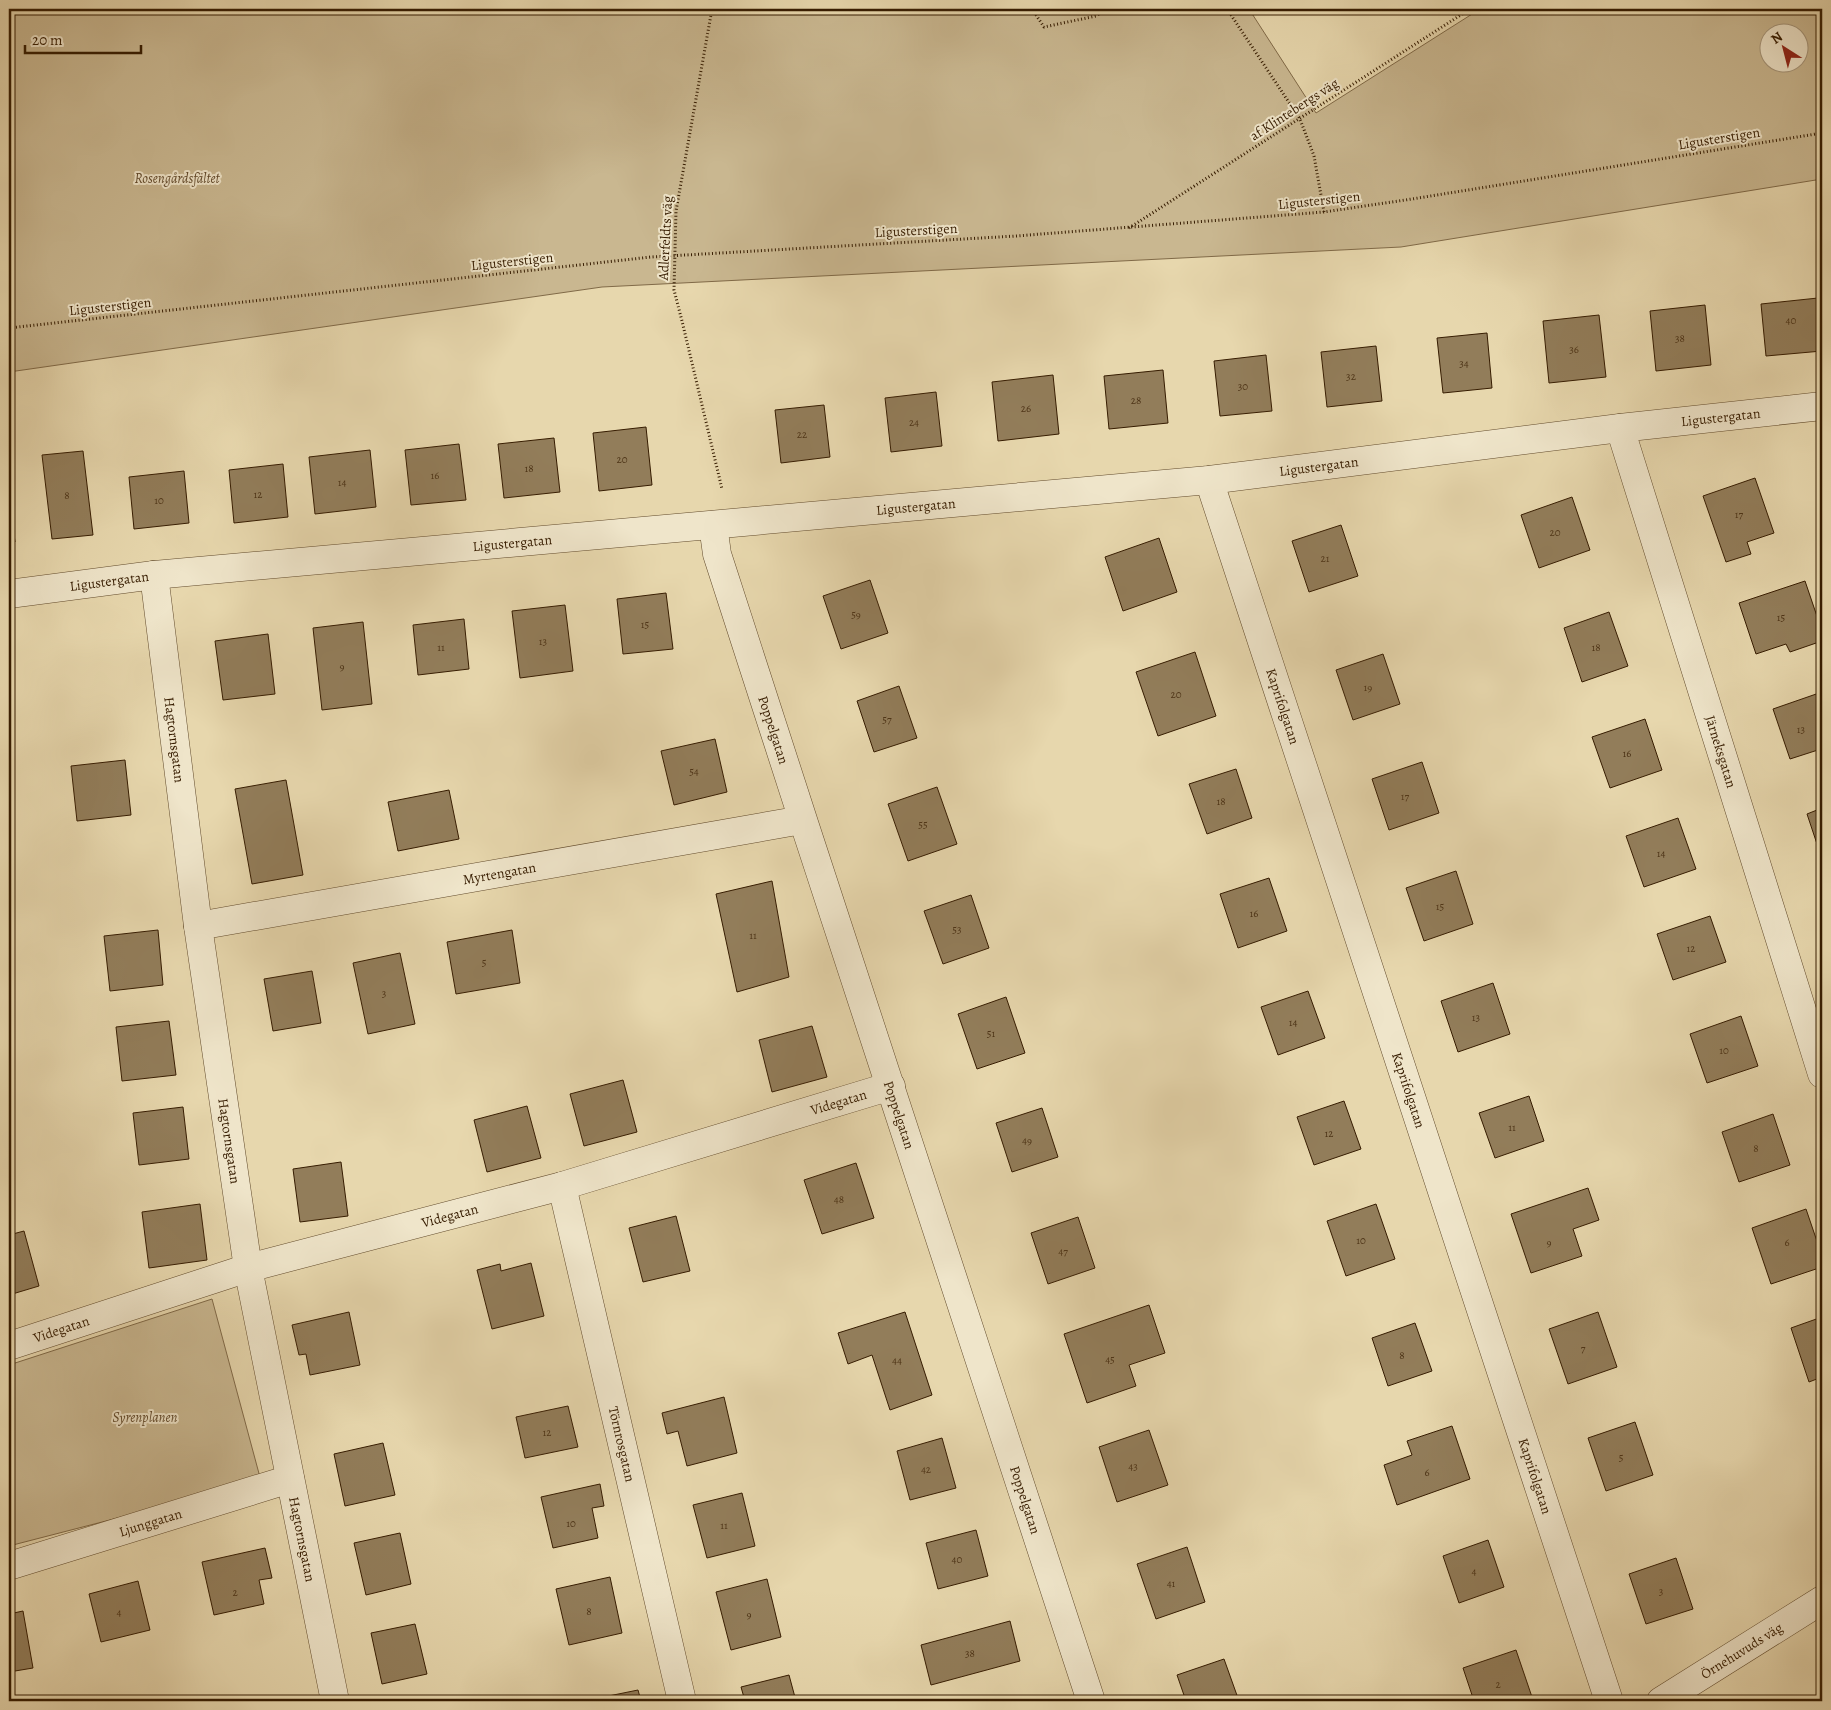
<svg xmlns="http://www.w3.org/2000/svg" width="1831" height="1710" font-family="Alegreya,serif">
<style>
.green{fill:#c9b790;stroke:#806a48;fill-rule:evenodd}
.building{fill:#927d5a;stroke:#361c01}
.lines{fill:none;stroke-linecap:round;stroke-linejoin:round}
.street-casing{stroke:#624b2c;stroke-width:29}
.path{stroke:#361c01;stroke-width:3;stroke-dasharray:1 2.5;stroke-linecap:butt}
.street{stroke:#efe5ca;stroke-width:28}
.labels{text-anchor:middle;stroke-width:4;stroke-linejoin:round;paint-order:stroke}
.number-label{font-size:11px;fill:#4d3417}
.street-label{font-size:14px;fill:#361c01;stroke:#efe5ca}
.park-label{font-size:14px;font-style:italic;fill:#624a2c;stroke:#efe5ca}
</style>
<rect width="100%" height="100%" fill="#e7d7ad"/>
<filter id="stains"><feTurbulence type="fractalNoise" baseFrequency=".004" numOctaves="4"/><feColorMatrix values="0 0 0 0 .2 0 0 0 0 .09 0 0 0 0 .02 0 0 0 .5 -.17"/></filter>
<radialGradient id="worn" r=".72"><stop offset=".6" stop-color="#630" stop-opacity="0"/><stop offset="1" stop-color="#630" stop-opacity=".3"/></radialGradient>
<!-- green -->
<path class="green" d="M9 9H1249L1316 113 1480 9H1822V179L1401 247 602 287 9 372ZM1768 32H1798V62H1768Z
M212 1299 261 1481 9 1546V1365Z"/>
<!-- building -->
<path class="building" d="M1818 298 1822 351 1766 356 1761 304Z
M1705 305 1711 365 1656 371 1650 311Z
M1599 315 1606 377 1549 383 1543 321Z
M1487 333 1492 388 1443 393 1437 338Z
M1376 346 1382 401 1327 407 1321 352Z
M1266 355 1272 411 1220 416 1214 361Z
M1163 370 1168 423 1109 429 1104 376Z
M1053 375 1059 434 998 441 992 382Z
M936 392 942 446 891 452 885 398Z
M824 405 830 457 781 463 775 410Z
M646 427 652 485 599 491 593 433Z
M554 438 560 492 504 498 498 444Z
M459 444 466 500 411 505 405 450Z
M370 450 376 507 315 514 309 457Z
M83 451 93 535 52 539 42 455Z
M283 464 288 517 234 523 229 470Z
M184 471 189 523 134 529 129 477Z
M1755 478 1774 533 1747 542 1751 554 1726 562 1703 496Z
M9 495 15 542 9 543Z
M1572 497 1590 550 1539 568 1521 515Z
M1341 525 1358 576 1309 592 1292 541Z
M1159 538 1177 592 1123 611 1105 557Z
M870 580 888 633 841 649 823 596Z
M1805 581 1822 631V641L1790 652 1786 644 1756 654 1739 603Z
M666 593 673 649 623 654 617 599Z
M565 605 573 671 520 678 512 611Z
M1609 612 1628 666 1582 682 1564 628Z
M464 619 469 669 418 675 413 625Z
M363 622 372 704 322 710 313 628Z
M268 634 275 694 223 700 215 641Z
M1195 652 1216 716 1158 736 1136 672Z
M1383 654 1400 704 1353 720 1336 670Z
M899 686 917 738 874 752 857 701Z
M1822 692V754L1821 749 1790 759 1773 709Z
M1645 719 1662 770 1610 788 1592 737Z
M715 739 727 792 674 805 661 751Z
M125 760 131 815 77 821 71 766Z
M1422 762 1439 813 1389 830 1372 779Z
M1236 769 1252 818 1207 834 1189 784Z
M286 780 303 875 252 884 235 789Z
M937 787 957 844 908 861 888 804Z
M449 790 459 839 398 851 388 802Z
M1822 808V859L1807 814Z
M1678 818 1696 869 1644 887 1626 836Z
M1456 871 1473 924 1424 941 1406 888Z
M1269 878 1287 931 1238 948 1220 894Z
M772 881 789 977 737 992 716 894Z
M971 895 989 948 943 964 924 911Z
M1710 916 1726 962 1673 980 1657 934Z
M158 930 163 985 110 991 104 936Z
M512 930 520 983 456 994 447 942Z
M400 953 415 1024 368 1034 353 963Z
M312 971 321 1023 273 1031 264 979Z
M1493 983 1510 1034 1458 1052 1441 1001Z
M1308 991 1325 1038 1278 1055 1261 1007Z
M1006 997 1025 1053 977 1069 958 1014Z
M1741 1016 1758 1066 1707 1083 1690 1034Z
M169 1021 176 1075 122 1081 116 1027Z
M812 1026 827 1077 772 1092 759 1040Z
M623 1080 637 1132 584 1146 570 1094Z
M1529 1096 1544 1141 1495 1158 1479 1113Z
M1344 1101 1361 1149 1314 1165 1297 1117Z
M527 1106 541 1158 487 1172 474 1120Z
M183 1107 189 1159 139 1165 133 1113Z
M1042 1108 1058 1157 1012 1172 996 1123Z
M1773 1114 1790 1165 1739 1182 1722 1132Z
M341 1162 348 1216 300 1222 293 1169Z
M856 1163 874 1218 822 1234 804 1180Z
M1588 1188 1599 1220 1573 1229 1582 1256 1531 1273 1511 1214Z
M200 1204 207 1260 149 1268 142 1212Z
M1376 1204 1395 1259 1346 1276 1327 1221Z
M1806 1209 1822 1256V1267L1771 1284 1752 1228Z
M676 1216 690 1271 643 1282 629 1228Z
M1078 1217 1095 1268 1048 1284 1031 1233Z
M24 1231 39 1286 9 1295V1235Z
M531 1263 544 1316 492 1329 477 1270 500 1264 501 1271Z
M1149 1305 1165 1353 1129 1365 1136 1386 1087 1403 1064 1334Z
M349 1312 360 1365 310 1375 306 1354 299 1355 292 1325Z
M905 1312 932 1395 890 1410 872 1355 848 1364 838 1333Z
M1598 1312 1617 1367 1568 1384 1549 1329Z
M1822 1317V1377L1809 1382 1791 1328Z
M1415 1323 1432 1371 1388 1386 1372 1338Z
M724 1397 737 1453 687 1466 678 1431 667 1434 662 1413Z
M568 1406 578 1447 525 1458 516 1417Z
M1635 1422 1653 1475 1606 1491 1588 1438Z
M1452 1426 1470 1479 1397 1505 1384 1465 1412 1455 1407 1441Z
M1149 1430 1168 1485 1117 1502 1099 1447Z
M942 1438 956 1488 910 1500 897 1451Z
M383 1443 395 1495 345 1506 334 1454Z
M600 1484 604 1506 592 1508 598 1538 553 1548 541 1497Z
M742 1493 755 1546 707 1558 693 1505Z
M976 1530 988 1576 938 1589 926 1543Z
M400 1533 411 1584 366 1595 354 1543Z
M1488 1540 1504 1587 1459 1603 1443 1556Z
M1187 1547 1205 1602 1156 1619 1137 1564Z
M265 1548 272 1578 259 1580 264 1604 214 1615 202 1562Z
M1676 1558 1693 1609 1646 1624 1629 1574Z
M610 1577 622 1633 569 1645 556 1589Z
M767 1579 781 1637 731 1650 716 1592Z
M138 1581 150 1630 101 1642 89 1594Z
M23 1611 33 1668 9 1672V1614Z
M1010 1621 1020 1661 931 1685 921 1645Z
M415 1624 427 1674 382 1684 371 1633Z
M1516 1650 1533 1700 1474 1701 1463 1668Z
M1224 1659 1239 1701H1186L1177 1675Z
M789 1675 796 1701H745L741 1687Z
M638 1690 641 1701H584Z"/>
<g class="lines">
<!-- street casing -->
<g class="street-casing">
<g id="street">
<path id="s1" d="M1620 428 1822 1074"/>
<path id="s2" d="M1209 480 1609 1701"/>
<path id="s3" d="M713 525 717 554C840 937 967 1319 1091 1701"/>
<path id="s4" d="M154 575 198 926 248 1268 335 1701"/>
<path id="s5" d="M9 594 154 575 1209 480 1620 428 1822 406"/>
<path id="s6" d="M198 926 802 820"/>
<path id="s7" d="M562 1186 682 1701"/>
<path id="s8" d="M9 1346 248 1268 562 1186 891 1086"/>
<path id="s9" d="M9 1566 290 1479"/>
<path id="s10" d="M1661 1701 1822 1600"/>
</g>
</g>
<!-- path -->
<path class="path" d="M712 9 676 211 674 290 682 321 722 489
M1032 9 1044 27 1096 16 1107 9
M1227 9 1300 119 1314 156 1324 212
M1129 228 1470 9
M9 328 651 257 1016 236 1324 212 1412 199 1822 133"/>
<!-- street -->
<use href="#street" class="street"/>
</g>
<g class="labels">
<!-- number labels -->
<g class="number-label">
<text x="1791" y="324">40</text>
<text x="1680" y="342">38</text>
<text x="1574" y="353">36</text>
<text x="1464" y="367">34</text>
<text x="1351" y="380">32</text>
<text x="1243" y="390">30</text>
<text x="1136" y="404">28</text>
<text x="1026" y="412">26</text>
<text x="914" y="426">24</text>
<text x="802" y="438">22</text>
<text x="622" y="463">20</text>
<text x="529" y="472">18</text>
<text x="435" y="479">16</text>
<text x="342" y="486">14</text>
<text x="258" y="498">12</text>
<text x="67" y="499">8</text>
<text x="159" y="504">10</text>
<text x="1739" y="518">17</text>
<text x="1555" y="536">20</text>
<text x="1325" y="562">21</text>
<text x="856" y="618">59</text>
<text x="1781" y="621">15</text>
<text x="645" y="628">15</text>
<text x="543" y="645">13</text>
<text x="441" y="651">11</text>
<text x="1596" y="651">18</text>
<text x="342" y="670">9</text>
<text x="1368" y="691">19</text>
<text x="1176" y="698">20</text>
<text x="887" y="723">57</text>
<text x="1801" y="733">13</text>
<text x="1627" y="757">16</text>
<text x="694" y="775">54</text>
<text x="1405" y="800">17</text>
<text x="1221" y="805">18</text>
<text x="923" y="828">55</text>
<text x="1661" y="857">14</text>
<text x="1440" y="910">15</text>
<text x="1254" y="917">16</text>
<text x="957" y="933">53</text>
<text x="753" y="939">11</text>
<text x="1691" y="952">12</text>
<text x="484" y="966">5</text>
<text x="384" y="997">3</text>
<text x="1476" y="1021">13</text>
<text x="1293" y="1026">14</text>
<text x="991" y="1037">51</text>
<text x="1724" y="1054">10</text>
<text x="1512" y="1131">11</text>
<text x="1329" y="1137">12</text>
<text x="1027" y="1144">49</text>
<text x="1756" y="1152">8</text>
<text x="839" y="1203">48</text>
<text x="1361" y="1244">10</text>
<text x="1549" y="1246">9</text>
<text x="1787" y="1246">6</text>
<text x="1063" y="1255">47</text>
<text x="1583" y="1352">7</text>
<text x="1402" y="1359">8</text>
<text x="1110" y="1363">45</text>
<text x="897" y="1364">44</text>
<text x="547" y="1436">12</text>
<text x="1621" y="1461">5</text>
<text x="1133" y="1470">43</text>
<text x="926" y="1473">42</text>
<text x="1427" y="1476">6</text>
<text x="571" y="1527">10</text>
<text x="724" y="1529">11</text>
<text x="957" y="1563">40</text>
<text x="1474" y="1575">4</text>
<text x="1171" y="1587">41</text>
<text x="1661" y="1595">3</text>
<text x="235" y="1596">2</text>
<text x="589" y="1615">8</text>
<text x="119" y="1616">4</text>
<text x="749" y="1618">9</text>
<text x="970" y="1657">38</text>
<text x="1498" y="1688">2</text>
</g>
<!-- street labels -->
<g class="street-label">
<text transform="translate(1294 109) rotate(-33)" y="5">af Klintebergs väg</text>
<text transform="translate(1719 138) rotate(-9)" y="5">Ligusterstigen</text>
<text transform="translate(1319 200) rotate(-6)" y="5">Ligusterstigen</text>
<text transform="translate(916 230) rotate(-3)" y="5">Ligusterstigen</text>
<text transform="translate(665 238) rotate(-87)" y="5">Adlerfeldts väg</text>
<text transform="translate(512 261) rotate(-6)" y="5">Ligusterstigen</text>
<text transform="translate(110 306) rotate(-6)" y="5">Ligusterstigen</text>
<text dy="5" stroke="none"><textPath href="#s5" startOffset="1721">Ligustergatan</textPath></text>
<text dy="5" stroke="none"><textPath href="#s5" startOffset="1316">Ligustergatan</textPath></text>
<text dy="5" stroke="none"><textPath href="#s5" startOffset="911">Ligustergatan</textPath></text>
<text dy="5" stroke="none"><textPath href="#s5" startOffset="506">Ligustergatan</textPath></text>
<text dy="5" stroke="none"><textPath href="#s5" startOffset="101">Ligustergatan</textPath></text>
<text dy="5" stroke="none"><textPath href="#s2" startOffset="238">Kaprifolgatan</textPath></text>
<text dy="5" stroke="none"><textPath href="#s3" startOffset="214">Poppelgatan</textPath></text>
<text dy="5" stroke="none"><textPath href="#s4" startOffset="166">Hagtornsgatan</textPath></text>
<text dy="5" stroke="none"><textPath href="#s1" startOffset="339">Järneksgatan</textPath></text>
<text dy="5" stroke="none"><textPath href="#s6" startOffset="306">Myrtengatan</textPath></text>
<text dy="5" stroke="none"><textPath href="#s2" startOffset="642">Kaprifolgatan</textPath></text>
<text dy="5" stroke="none"><textPath href="#s8" startOffset="865">Videgatan</textPath></text>
<text dy="5" stroke="none"><textPath href="#s3" startOffset="619">Poppelgatan</textPath></text>
<text dy="5" stroke="none"><textPath href="#s4" startOffset="571">Hagtornsgatan</textPath></text>
<text dy="5" stroke="none"><textPath href="#s8" startOffset="460">Videgatan</textPath></text>
<text dy="5" stroke="none"><textPath href="#s8" startOffset="55">Videgatan</textPath></text>
<text dy="5" stroke="none"><textPath href="#s7" startOffset="265">Törnrosgatan</textPath></text>
<text dy="5" stroke="none"><textPath href="#s2" startOffset="1048">Kaprifolgatan</textPath></text>
<text dy="5" stroke="none"><textPath href="#s3" startOffset="1024">Poppelgatan</textPath></text>
<text dy="5" stroke="none"><textPath href="#s9" startOffset="148">Ljunggatan</textPath></text>
<text dy="5" stroke="none"><textPath href="#s4" startOffset="976">Hagtornsgatan</textPath></text>
<text dy="5" stroke="none"><textPath href="#s10" startOffset="95">Örnehuvuds väg</textPath></text>
</g>
<!-- park labels -->
<g class="park-label">
<text x="177" y="183">Rosengårdsfältet</text>
<text x="145" y="1422">Syrenplanen</text>
</g>
</g>
<!-- margin -->
<rect width="1831" height="1710" fill="none" stroke="#e7d7ad" stroke-width="30"/>
<rect x="10" y="10" width="1811" height="1690" fill="none" stroke="#361c01" stroke-width="2.5"/>
<rect x="15" y="15" width="1801" height="1680" fill="none" stroke="#361c01"/>
<!-- north arrow -->
<g transform="translate(1784 48) rotate(324)"><circle r="24" fill="#efe5ca" stroke="#a5957a"/>
<path d="M0-4L9 19L0 12L-9 19Z" fill="#8f2418"/>
<text y="-8" font-size="14" font-weight="bold" text-anchor="middle" fill="#361c01">N</text>
</g>
<!-- scale -->
<path d="M25 45v8h116v-8" fill="none" stroke="#361c01" stroke-width="2.5"/>
<text x="32" y="45" font-size="15" fill="#361c01" stroke="#efe5ca" stroke-width="4" paint-order="stroke">20 m</text>
<rect width="100%" height="100%" filter="url(#stains)"/>
<rect width="100%" height="100%" fill="url(#worn)"/>
</svg>
